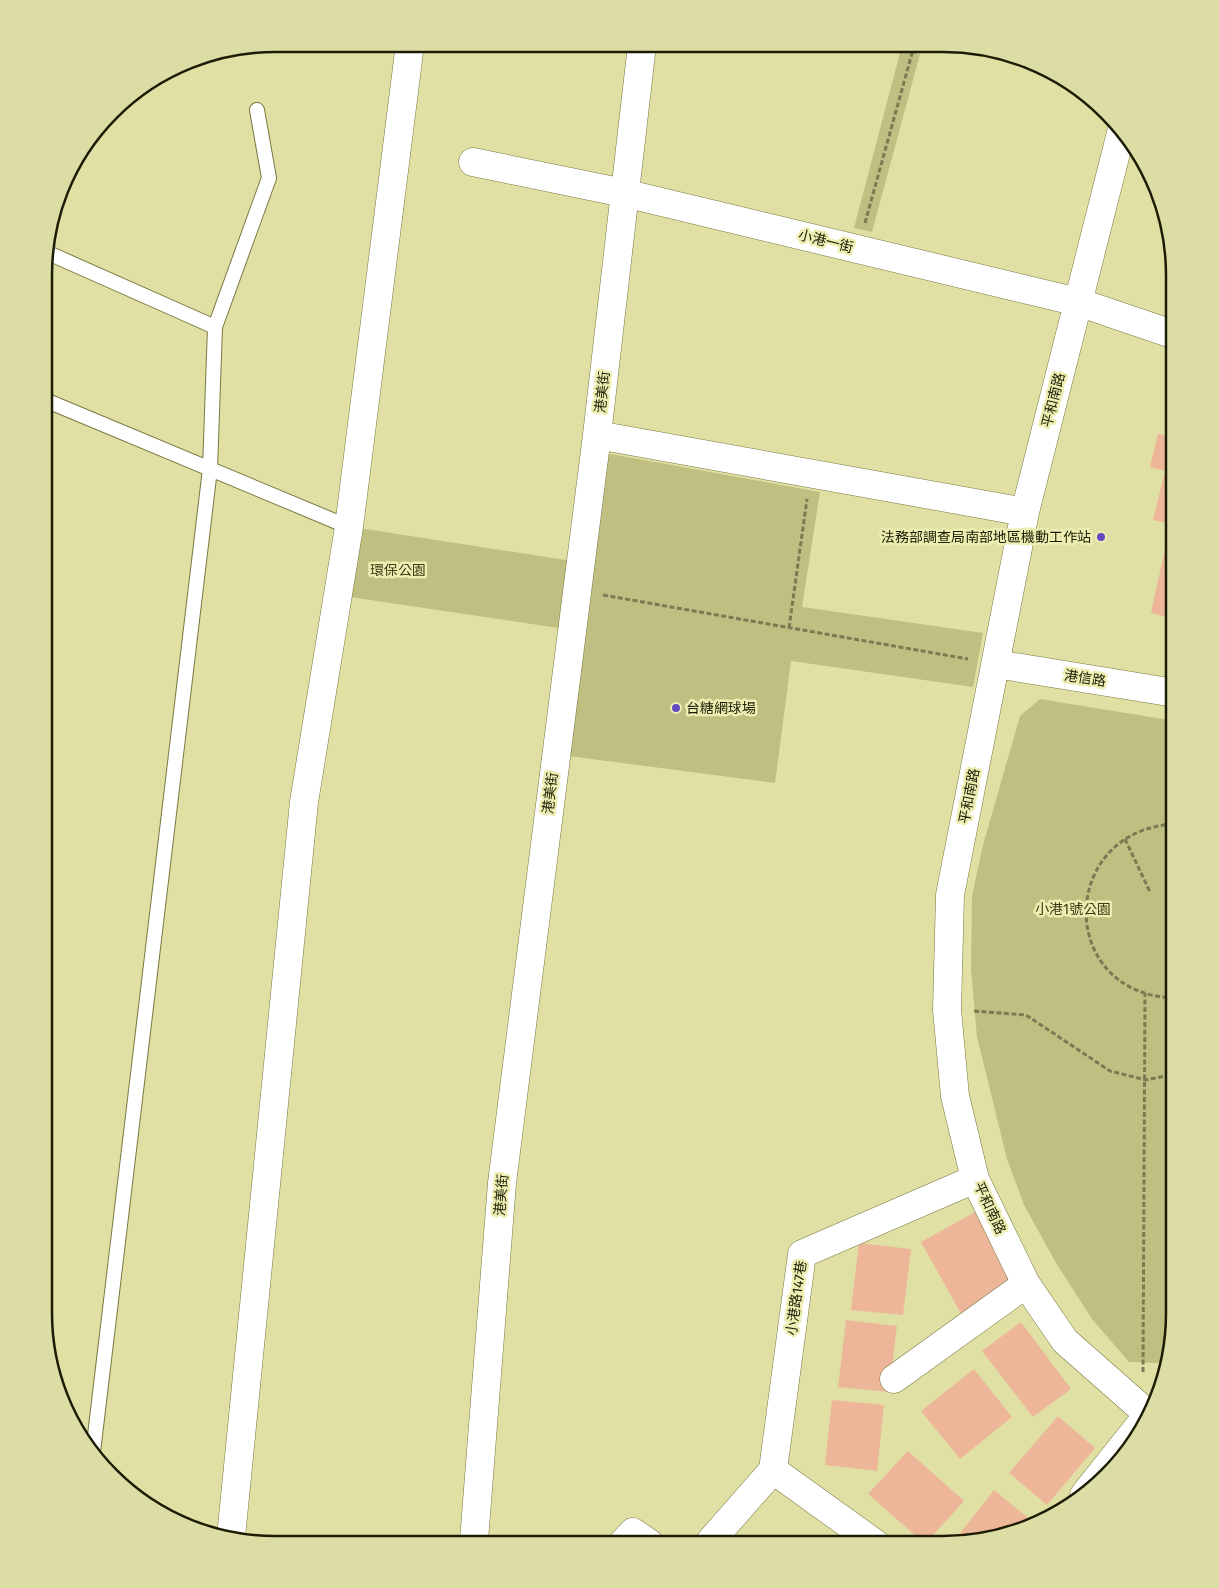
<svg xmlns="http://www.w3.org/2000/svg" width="1219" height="1588" font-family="'Fira Sans','Noto Sans TC',sans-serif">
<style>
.green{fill:#bfbf81}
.building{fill:#eeb699}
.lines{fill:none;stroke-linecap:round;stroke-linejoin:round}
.service-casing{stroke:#797841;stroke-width:16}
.minor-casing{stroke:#797841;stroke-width:29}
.path{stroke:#7b7b53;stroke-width:3;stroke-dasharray:5 2.5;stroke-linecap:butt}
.service{stroke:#fff;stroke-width:14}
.minor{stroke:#fff;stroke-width:28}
.poi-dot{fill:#644ac2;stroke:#edeeb2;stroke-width:2}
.labels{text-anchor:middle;stroke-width:5;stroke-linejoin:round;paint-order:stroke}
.street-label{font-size:14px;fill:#1c1c05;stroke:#edeeb2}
.poi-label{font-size:14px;fill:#1c1c05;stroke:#edeeb2;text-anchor:end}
.park-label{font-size:14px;fill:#3c3b15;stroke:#edeeb2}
.rim{fill:none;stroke:#1c1c05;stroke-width:2.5}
</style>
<rect width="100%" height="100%" fill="#e0e0a5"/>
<!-- green -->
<path class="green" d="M901 49 920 54 872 232 854 228Z
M605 453 820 492 802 607 983 633 973 687 791 661 775 783 561 755 579 631 350 597 359 528 591 564Z
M1040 699 1175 721V1328L1171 1347 1158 1363 1129 1362 1092 1319 1056 1263 1024 1205 1007 1159 977 1037 971 969 972 896 983 845 1020 716Z"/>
<!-- building -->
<path class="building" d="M1158 434 1175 437V525L1153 520 1165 471 1150 467Z
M1166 544 1175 546V619L1151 613Z
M975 1212 1015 1283 961 1314 921 1242Z
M859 1243 911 1249 903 1315 851 1310Z
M846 1320 897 1326 889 1392 838 1387Z
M1021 1322 1071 1389 1033 1417 982 1351Z
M974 1369 1012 1417 960 1459 921 1411Z
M832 1400 884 1405 877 1471 825 1465Z
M1058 1416 1095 1448 1047 1505 1009 1473Z
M908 1451 964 1501 925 1544 868 1494Z
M994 1490 1033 1522 1032 1524 953 1542Z"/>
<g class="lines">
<!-- service casing -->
<g class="service-casing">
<path id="service" d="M46 252 215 327 210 469 93 1452
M215 327 269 178 257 110
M45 400 349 527"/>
</g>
<!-- minor casing -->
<g class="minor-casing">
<path id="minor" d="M1122 129 1025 512 950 895 947 1010 955 1096 975 1179 1026 1284 1065 1341 1149 1415
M473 162 624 193 1078 302 1175 335
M597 435 1025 512
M996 664 1175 693
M894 1379 1026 1284
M773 1470 802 1254 975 1179
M773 1470 876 1544
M1084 1495 1151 1411
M231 1537 304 802 349 527 410 44
M476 1543 474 1540 502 1183 597 435 642 45
M623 1543 633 1532 649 1543
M708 1544 773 1470"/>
</g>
<!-- path -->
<path class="path" d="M865 223 914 46
M603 595 968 659
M789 628 807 499
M1125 839 1150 892
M1175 998C1056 995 1057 830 1175 824
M974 1011 1026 1015 1110 1071 1146 1080 1175 1074
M1143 1372 1145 993"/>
<!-- service -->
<use href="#service" class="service"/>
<!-- minor -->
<use href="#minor" class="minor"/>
</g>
<!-- markers -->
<g class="poi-dot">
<circle cx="1101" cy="537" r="5"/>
<circle cx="676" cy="708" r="5"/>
</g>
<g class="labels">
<!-- street labels -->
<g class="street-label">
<text transform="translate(826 241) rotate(14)" y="5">小港一街</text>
<text transform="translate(602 392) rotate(-84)" y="5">港美街</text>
<text transform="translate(1053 400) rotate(-76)" y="5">平和南路</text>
<text transform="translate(1085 678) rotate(9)" y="5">港信路</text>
<text transform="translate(550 793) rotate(-83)" y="5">港美街</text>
<text transform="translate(969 796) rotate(-79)" y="5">平和南路</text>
<text transform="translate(501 1195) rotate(-85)" y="5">港美街</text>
<text transform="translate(990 1208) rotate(65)" y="5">平和南路</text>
<text transform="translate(796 1298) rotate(-82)" y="5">小港路147巷</text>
</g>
<!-- poi labels -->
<g class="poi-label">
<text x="1091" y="542">法務部調查局南部地區機動工作站</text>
<text x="686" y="713" text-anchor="start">台糖網球場</text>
</g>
<!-- park labels -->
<g class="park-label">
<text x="398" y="575">環保公園</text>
<text x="1073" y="914">小港1號公園</text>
</g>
</g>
<!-- crop -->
<path d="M0 0H1219V1588H0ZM275 52H943A223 223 0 0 1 1166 275V1313A223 223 0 0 1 943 1536H275A223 223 0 0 1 52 1313V275A223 223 0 0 1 275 52Z" fill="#dcdda4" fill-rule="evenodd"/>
<path class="rim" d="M275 52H943A223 223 0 0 1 1166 275V1313A223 223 0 0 1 943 1536H275A223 223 0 0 1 52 1313V275A223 223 0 0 1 275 52Z"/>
</svg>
